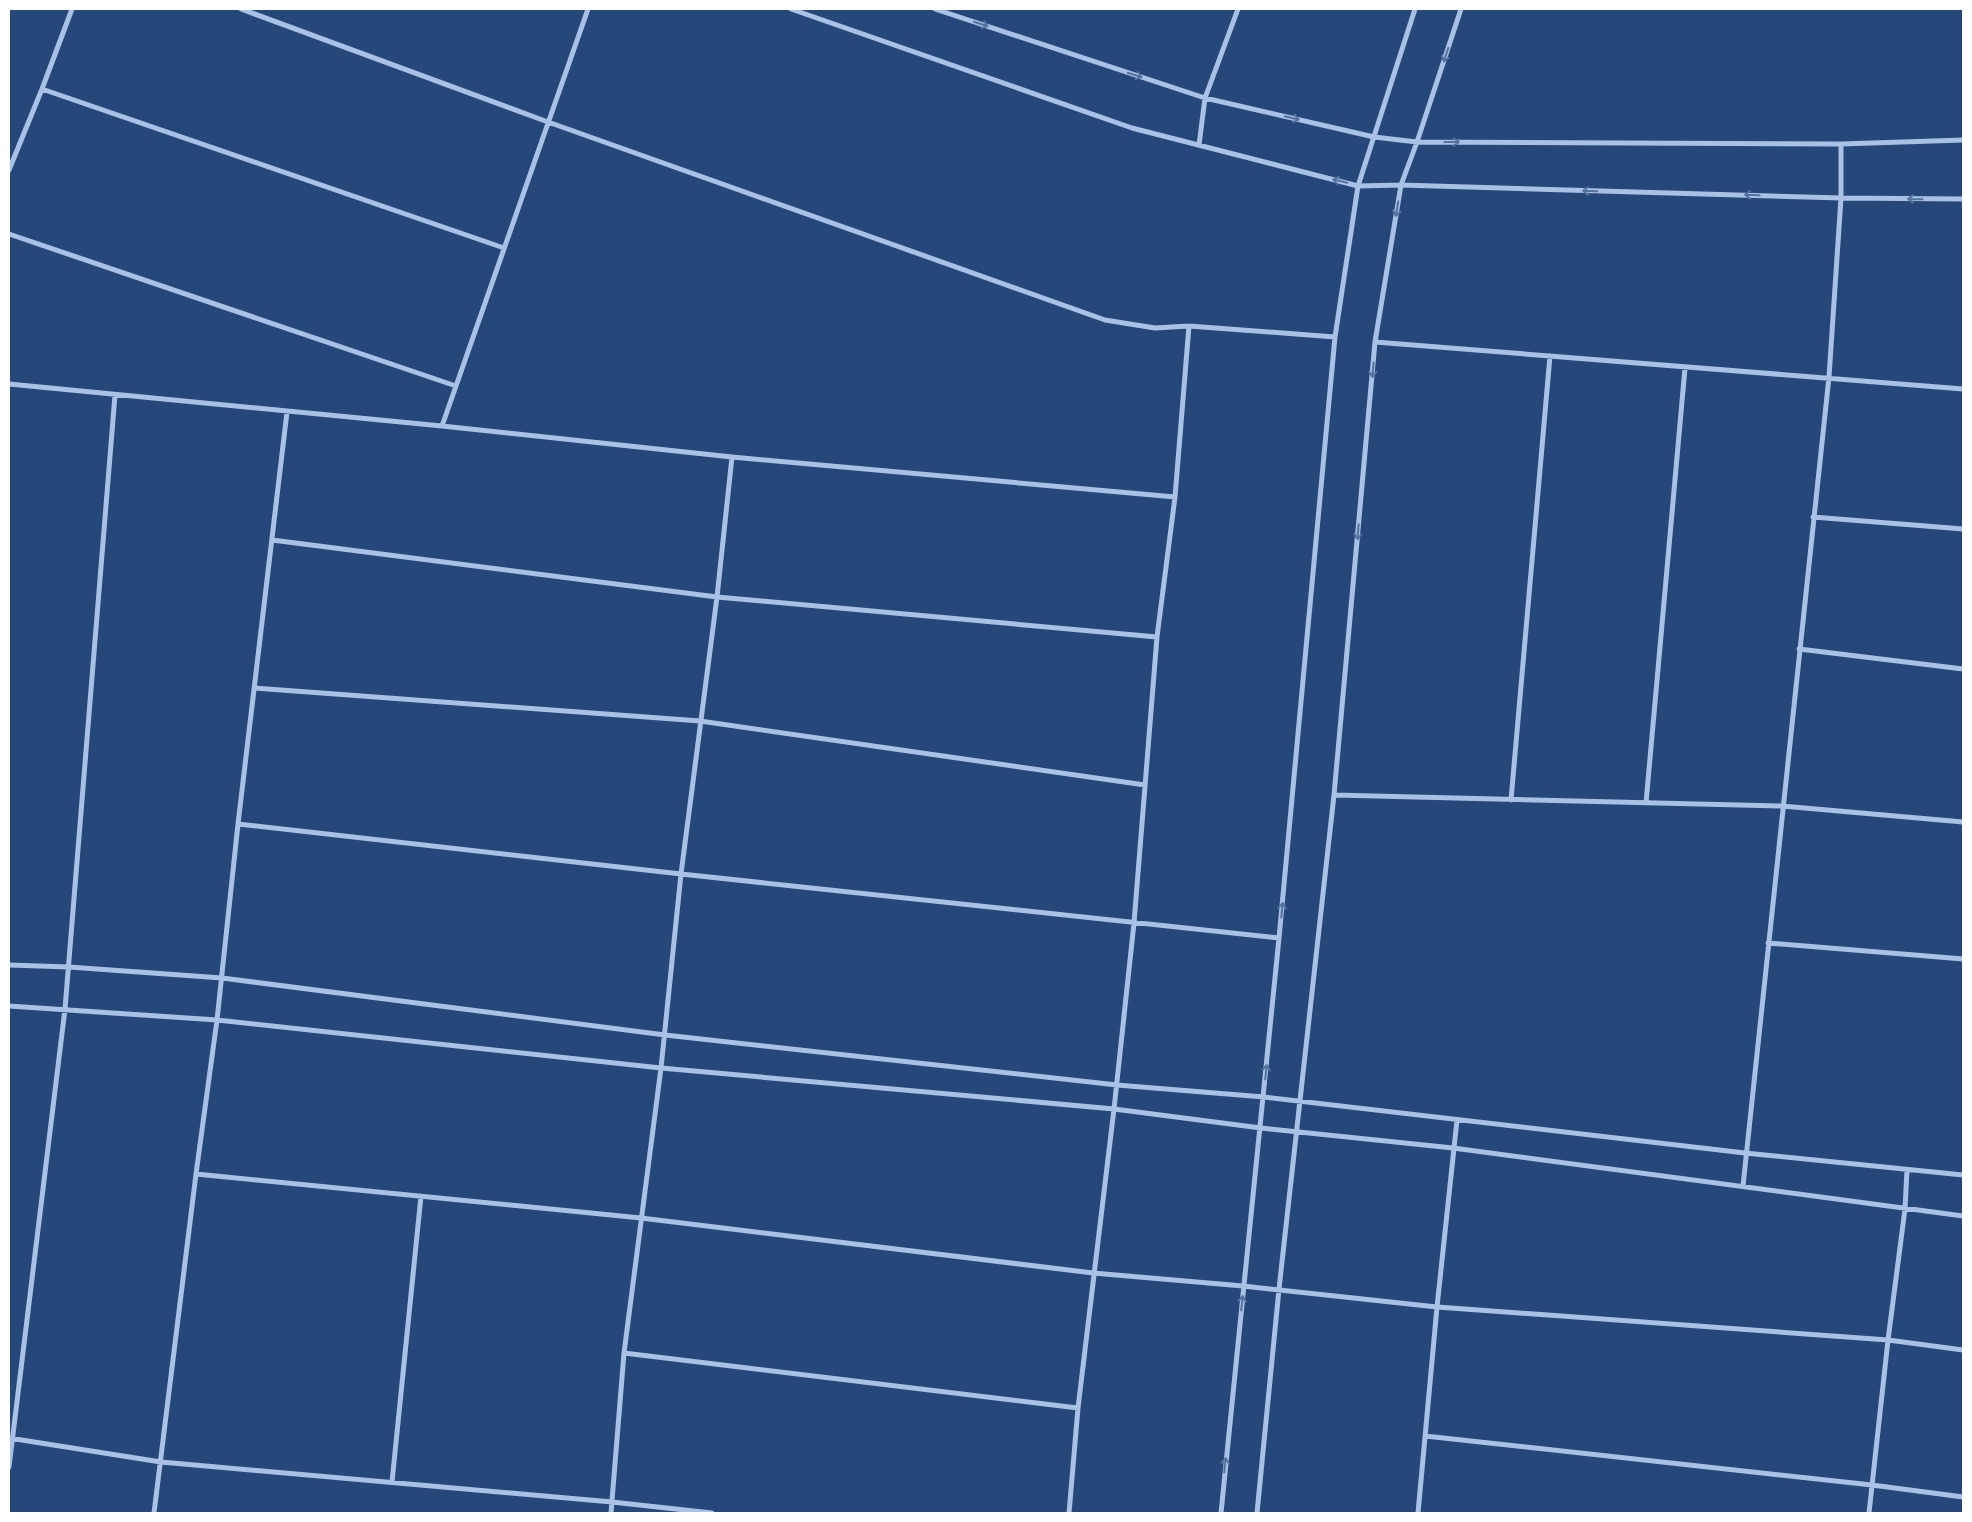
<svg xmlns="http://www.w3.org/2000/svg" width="1972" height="1522" font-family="Roboto,sans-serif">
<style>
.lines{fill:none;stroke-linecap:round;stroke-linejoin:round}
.minor{stroke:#a8c1e4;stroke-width:5}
.oneway{stroke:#53729f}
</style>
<rect width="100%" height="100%" fill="#25477a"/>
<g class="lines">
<!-- minor -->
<path class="minor" d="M241 9 548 122 1105 320 1155 328 1189 326 1335 337
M791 9 1132 128 1358 186 1401 185 1841 198 1963 199
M935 9 1205 98 1374 137 1417 142 1841 144 1963 140
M42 89 504 248
M1199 145 1205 98 1238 9
M9 170 42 89 72 9
M9 234 456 386
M1375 342 1963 389
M9 384 442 426 732 457 1175 497
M442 426 588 9
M1813 517 1963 529
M272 540 717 597 1157 637
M1799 649 1963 669
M254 688 700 721 1145 785
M1334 795 1782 806 1963 822
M1511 800 1550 356
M1646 803 1685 368
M238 824 681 874 1279 938
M1768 943 1963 959
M9 965 69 967 222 978 665 1035 1117 1085 1264 1097 1745 1153 1963 1175
M9 1006 217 1020 661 1068 1114 1109 1261 1128 1453 1148 1963 1216
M196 1174 641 1218 1093 1273 1243 1286 1437 1307 1888 1340 1963 1350
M1743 1186 1829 377 1841 198V144
M624 1353 1078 1408
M1425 1436 1872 1485 1963 1497
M9 1438 161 1462 612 1502 712 1513
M9 1467 65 1009 115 395
M392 1482 421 1196
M154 1513 196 1174 217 1020 238 824 287 412
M611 1513 624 1353 661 1068 681 874 717 597 732 457
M1069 1513 1078 1408 1114 1109 1134 923 1157 637 1175 497 1189 326
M1221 1513 1279 938 1335 337 1358 186 1415 9
M1257 1513 1279 1289 1334 795 1375 342 1401 185 1417 142 1461 9
M1418 1513 1437 1307 1457 1120
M1869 1513 1888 1340 1905 1209 1907 1170"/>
</g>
<!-- one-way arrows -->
<defs><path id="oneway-shaft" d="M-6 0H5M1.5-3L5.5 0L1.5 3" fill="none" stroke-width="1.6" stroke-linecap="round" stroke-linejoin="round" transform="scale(1.25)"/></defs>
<g class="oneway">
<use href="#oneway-shaft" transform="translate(981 24) rotate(18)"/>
<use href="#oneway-shaft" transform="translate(1446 55) rotate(108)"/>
<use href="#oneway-shaft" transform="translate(1135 75) rotate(18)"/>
<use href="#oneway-shaft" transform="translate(1292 118) rotate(13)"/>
<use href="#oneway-shaft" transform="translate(1452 142)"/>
<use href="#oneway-shaft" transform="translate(1340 181) rotate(-166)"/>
<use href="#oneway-shaft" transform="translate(1590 191) rotate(-178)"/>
<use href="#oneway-shaft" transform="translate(1752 195) rotate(-178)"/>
<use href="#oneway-shaft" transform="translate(1915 199) rotate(-179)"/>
<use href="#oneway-shaft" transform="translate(1397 209) rotate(99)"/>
<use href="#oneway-shaft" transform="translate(1373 370) rotate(95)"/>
<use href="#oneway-shaft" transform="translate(1358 532) rotate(95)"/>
<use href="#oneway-shaft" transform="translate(1282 910) rotate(-85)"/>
<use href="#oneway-shaft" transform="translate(1266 1072) rotate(-84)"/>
<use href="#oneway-shaft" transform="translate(1242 1303) rotate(-84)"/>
<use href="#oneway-shaft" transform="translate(1225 1465) rotate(-84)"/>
</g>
<!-- border -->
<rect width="1972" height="1522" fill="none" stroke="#ffffff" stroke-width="20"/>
</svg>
